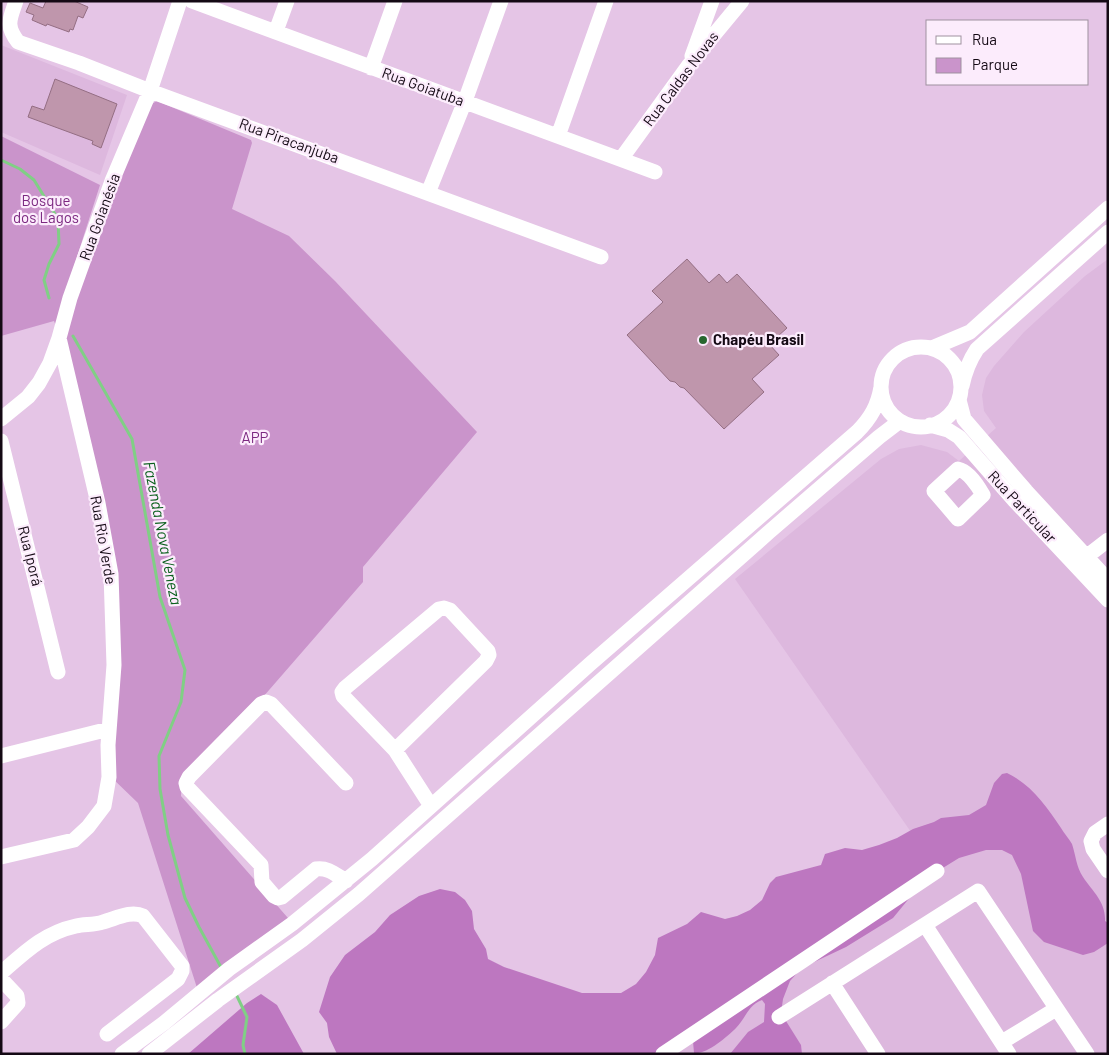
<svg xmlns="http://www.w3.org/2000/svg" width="1109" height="1055" font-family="Barlow,sans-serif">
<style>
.built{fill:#ddb8de}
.green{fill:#ca94cb}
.forest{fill:#bd77c0}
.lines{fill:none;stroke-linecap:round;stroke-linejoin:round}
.stream{stroke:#80cf85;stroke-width:3}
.building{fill:#bf96ac;stroke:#946e83}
.minor{stroke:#fff;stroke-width:15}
.poi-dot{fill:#28672f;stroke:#fcecfc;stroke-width:2}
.labels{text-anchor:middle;stroke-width:4.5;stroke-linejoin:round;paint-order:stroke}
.street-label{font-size:15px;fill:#140914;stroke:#fcecfc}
.park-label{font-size:15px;fill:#7c2981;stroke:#fcecfc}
.poi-label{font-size:15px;font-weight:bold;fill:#140914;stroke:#fcecfc;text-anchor:start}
.water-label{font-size:16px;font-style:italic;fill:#09601c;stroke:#fcecfc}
</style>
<rect width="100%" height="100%" fill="#e5c5e6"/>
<!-- built -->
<path class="built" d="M1 45 127 95 100 175 1 132Z
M1108 259V1054H660L936 868 735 579 881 459 899 449 921 445 947 452 959 461 996 428 984 411 982 395 986 378 994 366 1024 332 1085 276Z"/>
<!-- green -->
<path class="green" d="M157 101 251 140 252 143 232 209 289 236 335 281 477 432 363 567V582L263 697 182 779 181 796 288 918 198 991 138 803 110 776 114 575 58 331 54 321 1 336V136L100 185 67 288 148 106Z"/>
<!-- forest -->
<path class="forest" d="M1007 773C1032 785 1046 806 1061 828 1064 833 1069 839 1072 844 1076 856 1076 866 1083 877 1093 892 1106 902 1105 921L1108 923V943L1094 952 1083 955 1044 942 1033 931 1021 874 1012 855 1002 850H986L959 858 925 879 893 918 846 947 810 964 799 971 790 981 783 999 781 1013 801 1045 802 1054H730L748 1032 764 1022 765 1004 762 1000C748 1005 746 1018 736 1028 727 1037 706 1055 694 1053L693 1041 662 1054H337L329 1037 327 1023 319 1012 330 977 345 955 375 932 390 915 419 896 440 889 455 892 465 900 472 911 474 929 486 949 488 959 504 967 582 993H621L636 984 646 972 655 955 658 938 687 924 701 912 725 919 737 916 750 910 762 900 770 883 776 877 821 865 825 854 845 848 862 850 879 845 897 838 913 829 934 822 941 818 969 815 986 805 994 783 1002 774Z
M261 994 277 1005 304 1054H188L247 1003Z"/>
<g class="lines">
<!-- stream -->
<path class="stream" d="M1 160 20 169 34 180 58 219 59 244 49 264 44 280 49 298
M73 336 132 439 160 597 185 670 181 702 159 756 160 789 168 835 185 898 199 927 222 969
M235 992 247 1017 243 1045 245 1054"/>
</g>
<!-- building -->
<path class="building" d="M46 1H74L88 7 83 18 78 16 73 30 70 29 69 32 47 24 46 26 32 20 34 15 26 12 30 3 43 8Z
M55 79 117 104 101 148 92 144 93 141 28 117 32 106 44 110Z
M687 259 709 283 719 274 727 283 737 274 787 328 769 344 779 355 752 379 764 392 724 429 684 388 680 387 675 382 670 381 627 335 663 302 652 291Z"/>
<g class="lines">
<!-- minor -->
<path class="minor" d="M16 1C10 19 5 25 18 42L79 63 150 91 601 257
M192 1 655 172
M276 31 287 1
M692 56 712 1
M371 68 395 1
M558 136 606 1
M621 159 689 65 742 1
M428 193 465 101 501 1
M881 387a40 40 0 1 1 80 0a40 40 0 1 1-80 0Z
M932 348 970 332 1108 208
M962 386C965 371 969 361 977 349L1108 232
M959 400 964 419 1026 491 1108 580
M1 419 28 397 39 383 50 363 59 338 70 298 112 181 150 91 180 1
M930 425 948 430 959 437 1014 500 1108 600
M1 441 58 672
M958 469C968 471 978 486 983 495L958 519 934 491Z
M1086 557 1108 540
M395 750 343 696 342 692 345 688 439 609 444 608 450 610 488 651 489 655 486 661 395 750 431 806
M1 756 109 729
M1108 824 1095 833 1091 841 1093 849 1108 871
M1 857 74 840 88 827 104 806 109 777 108 745 114 665 111 574 98 503 59 338
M346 881C336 875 328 867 316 869L282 897 278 898 274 896 262 882 261 865 187 787 186 783 189 777 261 704 266 702 271 704 346 783
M925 925 1009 1054
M1 973C25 952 44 933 76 926 85 924 94 925 103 922 115 919 131 910 143 916L182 966V971L178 979 107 1034
M1 979 17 996 18 1003 1 1022
M832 983 878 1054
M779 1017 978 891 1087 1054
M1002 1042 1056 1009
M122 1054 164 1023 229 969 292 924 372 859 590 664 857 432C871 418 878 405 881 387
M149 1054 218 1000 302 940 359 894 769 532 879 437 900 421
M663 1054 937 871"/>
</g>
<!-- markers -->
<circle class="poi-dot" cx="703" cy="340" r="5"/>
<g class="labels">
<!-- street labels -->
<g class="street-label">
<text transform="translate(681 79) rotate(-53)" y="5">Rua Caldas Novas</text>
<text transform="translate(423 87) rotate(20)" y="5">Rua Goiatuba</text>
<text transform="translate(289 141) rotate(20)" y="5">Rua Piracanjuba</text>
<text transform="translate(100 217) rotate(-70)" y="5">Rua Goianésia</text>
<text transform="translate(1022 507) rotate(47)" y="5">Rua Particular</text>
<text transform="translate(103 540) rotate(80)" y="5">Rua Rio Verde</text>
<text transform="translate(30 556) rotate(76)" y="5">Rua Iporá</text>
</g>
<!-- park labels -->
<g class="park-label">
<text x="46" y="206">Bosque<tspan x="46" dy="17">dos Lagos</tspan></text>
<text x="255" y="443">APP</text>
</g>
<!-- poi labels -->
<g class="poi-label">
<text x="713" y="345">Chapéu Brasil</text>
</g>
<!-- water labels -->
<g class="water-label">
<text transform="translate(163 533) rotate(79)" y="6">Fazenda Nova Veneza</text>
</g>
</g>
<!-- border -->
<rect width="1109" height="1055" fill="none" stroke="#140914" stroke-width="5"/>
<!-- legend -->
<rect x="926" y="20" width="162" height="65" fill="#fcecfc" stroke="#9f919f"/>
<rect x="936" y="36" width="25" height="8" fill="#ffffff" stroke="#9f919f"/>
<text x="972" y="45" font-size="15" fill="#140914">Rua</text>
<rect x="936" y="58" width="25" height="15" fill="#ca94cb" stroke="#9f919f"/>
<text x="972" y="70" font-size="15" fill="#140914">Parque</text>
</svg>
